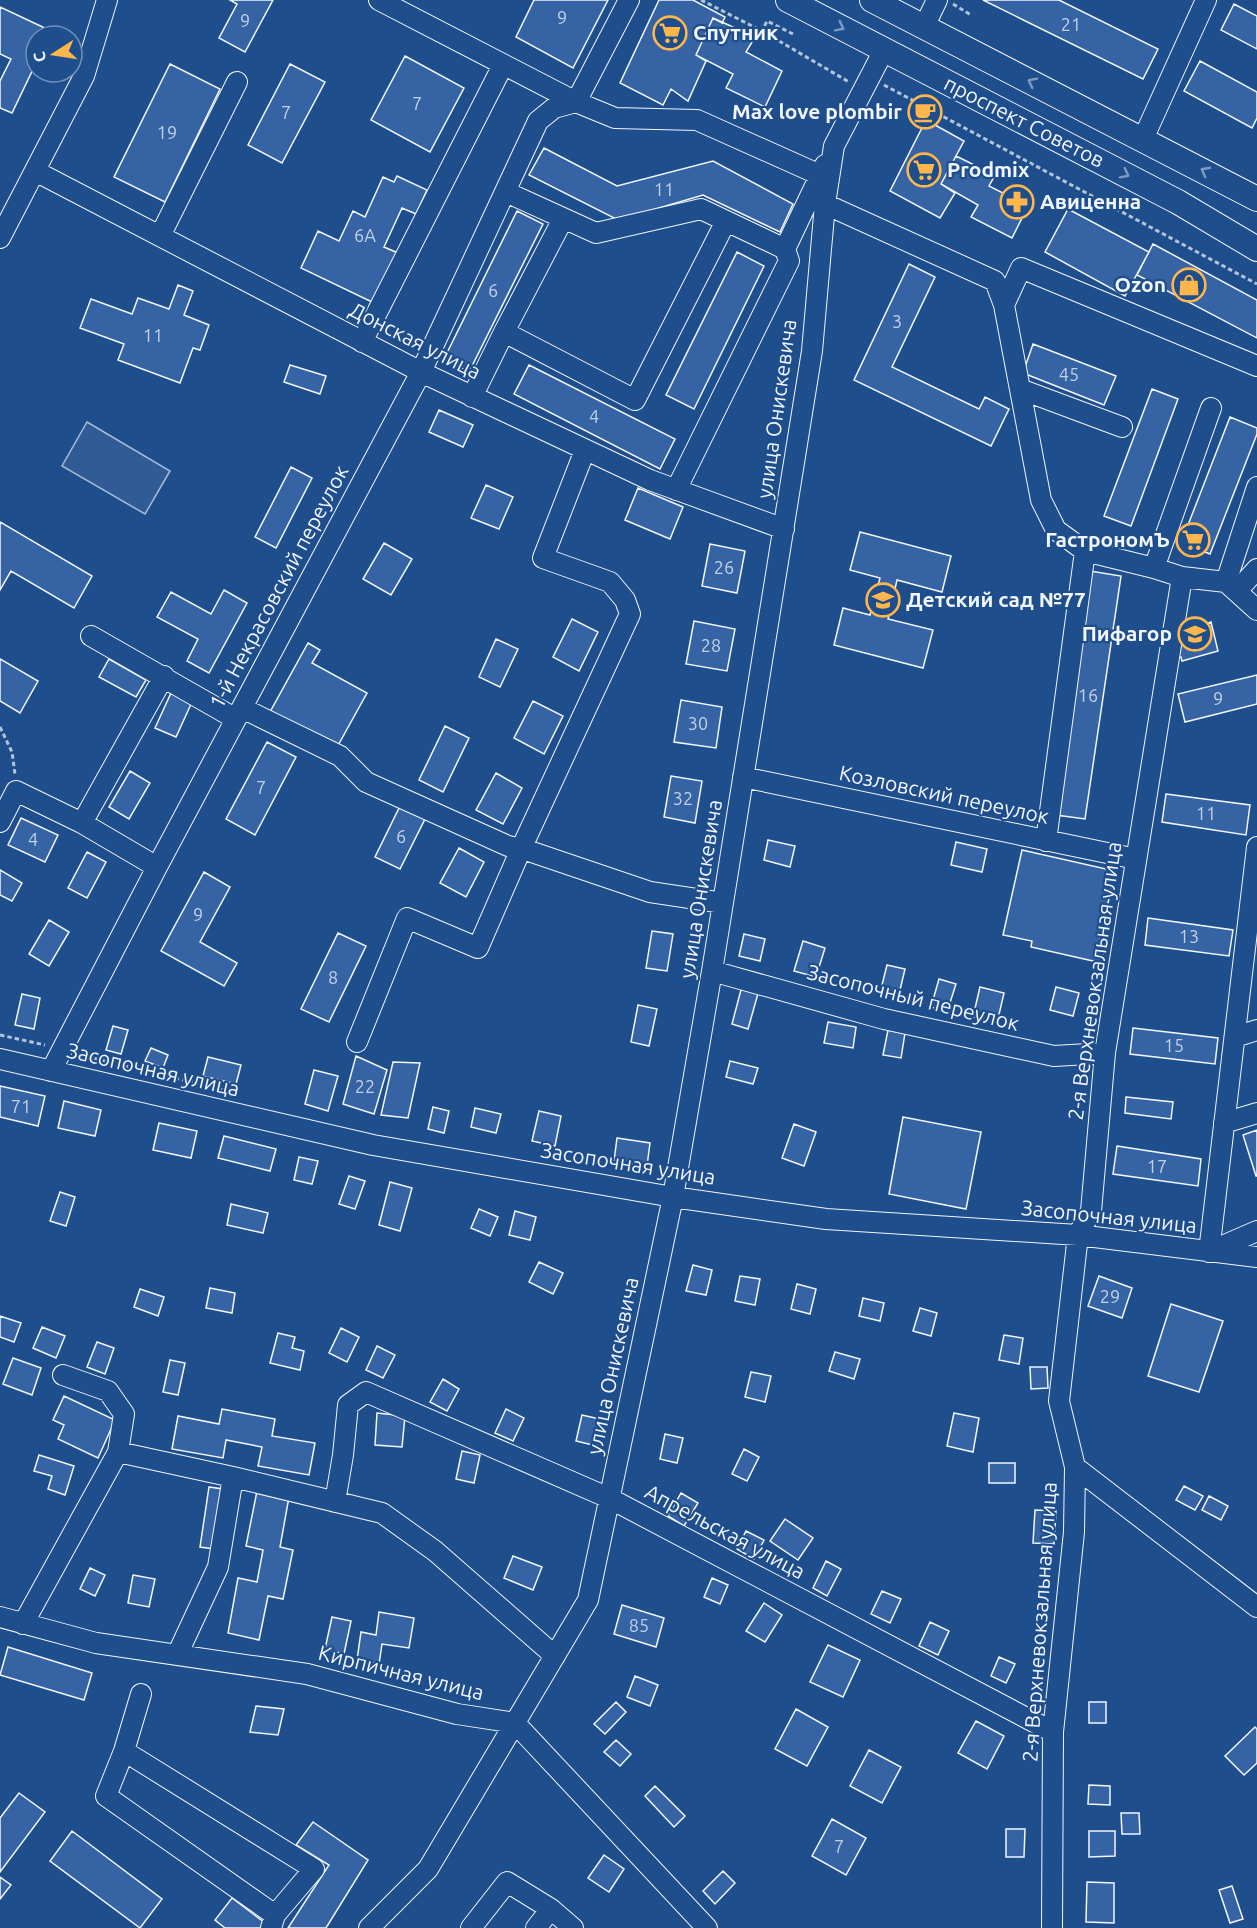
<svg xmlns="http://www.w3.org/2000/svg" width="1257" height="1928" font-family="Ubuntu,sans-serif">
<style>
.built{fill:#305b95;stroke:#a8bbd7;stroke-width:1.5}
.building{fill:#3563a3;stroke:#f2f6ff;stroke-width:1.5}
.lines{fill:none;stroke-linecap:round;stroke-linejoin:round}
.minor-casing{stroke:#f2f6ff;stroke-width:22}
.major-casing{stroke:#f2f6ff;stroke-width:26}
.path{stroke:#b3c4dc;stroke-width:3;stroke-dasharray:4.5 3;stroke-linecap:butt}
.minor{stroke:#1f4e8c;stroke-width:20}
.major{stroke:#1f4e8c;stroke-width:24}
.oneway{stroke:#7e9ac0}
.labels{text-anchor:middle;stroke-width:4.5;stroke-linejoin:round;paint-order:stroke}
.number-label{font-size:18px;fill:#c3d1e8}
.poi-label{font-size:21px;font-weight:bold;fill:#f2f6ff;stroke:#1f4e8c;text-anchor:start}
.street-label{font-size:21px;fill:#f2f6ff;stroke:#1f4e8c}
</style>
<rect width="100%" height="100%" fill="#1f4e8c"/>
<!-- built -->
<path class="built" d="M87 422 170 471 145 514 62 466Z"/>
<!-- building -->
<path class="building" d="M230 0H273L245 52 219 38 237 4Z
M534 0H608L573 68 516 37Z
M659 0H693L725 17 722 23 713 18 696 55 706 61 688 101 671 89 663 105 620 83Z
M983 0H1059L1158 49 1143 79Z
M1234 4 1257 16V49L1221 30Z
M0 7 51 31 49 36H36V63L12 113 0 108V81L11 59 0 54Z
M713 18 755 37 746 52 782 71 765 107 726 88 733 74 696 55Z
M405 56 464 88 430 152 371 120Z
M1200 61 1257 92V118L1252 128 1184 91Z
M170 64 220 89 165 202 114 177Z
M290 64 325 82 282 163 248 145Z
M926 120 964 141 941 184 955 193 940 218 890 191Z
M544 148 617 186 713 161 793 204 780 232 703 195 618 220 529 175Z
M956 156 995 175 989 186 1028 206 1012 238 971 217 978 205 941 184Z
M397 176 427 190 416 214 402 208 384 247 398 253 374 303 301 268 318 231 339 241 353 211 365 217 383 177 394 182Z
M1068 209 1149 252 1125 296 1045 252Z
M517 211 543 224 469 372 444 359Z
M1153 244 1257 300V338L1137 275Z
M737 252 764 266 694 409 666 395Z
M909 264 935 277 892 367 979 409 985 397 1009 409 991 446 854 380Z
M178 285 193 291 184 315 209 325 200 350 193 348 180 383 118 360 124 344 80 328 91 299 132 314 138 298 169 309Z
M1033 344 1116 376 1104 405 1023 373Z
M290 365 326 376 320 394 284 382Z
M529 365 675 439 660 469 514 394Z
M1152 389 1178 399 1131 526 1104 516Z
M439 410 473 425 463 447 429 432Z
M1230 417 1257 428V434L1210 554 1181 543Z
M291 467 312 478 276 548 255 537Z
M486 485 513 497 499 529 471 518Z
M638 488 683 507 670 539 625 520Z
M0 522 92 576 74 608 11 571 0 590Z
M860 532 951 556 942 592 897 580 888 619 933 630 923 668 834 645 843 608 870 615 880 578 850 570Z
M384 543 412 559 391 595 363 579Z
M710 544 745 551 737 593 702 586Z
M1090 571 1121 576 1085 819 1056 815Z
M224 590 247 603 209 673 187 661 198 639 157 617 171 592 211 614Z
M572 619 598 632 579 671 553 657Z
M694 621 735 629 727 671 686 664Z
M1211 622 1218 651 1182 661 1181 657H1177L1182 641 1186 642 1183 632Z
M496 639 518 649 500 687 479 677Z
M308 643 320 650 312 663 367 693 336 749 270 712Z
M0 659 38 681 20 713 0 701Z
M109 659 146 680 136 697 99 677Z
M1257 675V704L1185 722 1178 694Z
M171 693 192 702 176 737 155 728Z
M681 700 722 707 716 748 674 742Z
M533 701 563 716 544 754 514 738Z
M445 726 469 738 443 792 419 780Z
M267 742 296 757 255 835 226 819Z
M130 771 150 783 129 819 109 807Z
M496 773 522 788 503 824 476 810Z
M671 776 702 781 695 823 664 817Z
M1166 794 1250 805 1246 835 1162 822Z
M401 804 426 817 400 869 375 857Z
M21 818 58 835 45 862 8 845Z
M768 840 795 846 790 867 764 860Z
M956 842 987 849 982 872 951 865Z
M459 848 484 862 466 897 440 883Z
M1022 850 1115 871 1098 949 1104 950 1102 963 1031 947 1032 941 1003 935Z
M87 852 106 862 87 898 68 888Z
M0 870 22 883 12 901 0 895Z
M204 872 230 887 200 942 237 963 224 986 161 951Z
M1148 918 1233 930 1229 956 1145 945Z
M49 920 69 932 49 966 29 954Z
M652 931 673 934 667 971 646 968Z
M338 933 366 946 329 1022 301 1009Z
M744 934 765 939 760 961 739 956Z
M803 941 825 948 816 977 794 971Z
M887 965 905 969 899 994 881 989Z
M939 979 956 984 947 1012 931 1007Z
M742 986 759 990 748 1029 732 1024Z
M980 987 1004 993 997 1023 973 1017Z
M1056 987 1079 993 1073 1016 1050 1010Z
M22 994 40 998 34 1029 15 1025Z
M638 1005 657 1009 649 1046 631 1042Z
M828 1022 856 1027 853 1048 824 1043Z
M113 1026 128 1030 121 1054 106 1050Z
M1133 1028 1218 1038 1215 1064 1130 1054Z
M888 1030 905 1033 901 1058 883 1055Z
M151 1048 168 1055 163 1068 145 1061Z
M356 1056 387 1070 374 1114 343 1104Z
M208 1057 241 1065 236 1084 203 1076Z
M730 1061 758 1068 753 1084 726 1077Z
M393 1062 420 1063 408 1118 381 1115Z
M314 1070 338 1076 328 1111 305 1104Z
M0 1086 45 1096 38 1126 0 1117Z
M1126 1097 1173 1102 1171 1119 1125 1113Z
M64 1101 101 1110 95 1136 58 1128Z
M433 1107 449 1111 444 1133 428 1129Z
M475 1108 501 1114 496 1133 471 1127Z
M539 1111 561 1116 555 1146 532 1141Z
M903 1117 981 1132 966 1209 889 1194Z
M159 1123 197 1131 191 1158 153 1150Z
M794 1124 816 1132 804 1166 782 1158Z
M1257 1130V1176H1256L1243 1135Z
M224 1136 276 1149 270 1171 218 1158Z
M617 1138 650 1143 647 1166 614 1161Z
M1117 1146 1201 1159 1198 1186 1113 1174Z
M299 1157 318 1161 312 1184 294 1180Z
M349 1176 365 1181 355 1209 339 1204Z
M390 1182 412 1188 400 1231 379 1225Z
M60 1192 75 1197 66 1226 50 1221Z
M231 1204 268 1213 263 1233 227 1225Z
M479 1209 498 1217 490 1236 471 1228Z
M515 1211 536 1217 530 1240 509 1235Z
M539 1262 563 1273 553 1294 529 1282Z
M693 1265 712 1270 706 1295 686 1291Z
M740 1276 760 1279 755 1305 735 1301Z
M1099 1276 1132 1288 1122 1318 1088 1306Z
M797 1284 816 1289 810 1314 791 1309Z
M210 1288 235 1293 232 1313 206 1308Z
M140 1289 164 1297 158 1316 134 1307Z
M863 1298 884 1303 880 1321 859 1316Z
M1171 1304 1223 1321 1199 1392 1148 1376Z
M920 1308 937 1313 931 1336 913 1331Z
M0 1316 21 1323 14 1342 0 1337Z
M42 1327 65 1336 56 1358 33 1348Z
M341 1328 359 1337 347 1362 329 1353Z
M278 1333 295 1337 292 1348 304 1351 300 1370 270 1363Z
M1004 1335 1023 1338 1019 1364 999 1360Z
M97 1342 114 1348 105 1374 87 1367Z
M377 1346 395 1355 383 1378 366 1370Z
M835 1352 860 1359 854 1379 829 1371Z
M13 1358 41 1368 32 1395 3 1384Z
M170 1360 185 1363 178 1395 163 1392Z
M1030 1367H1047L1048 1388 1031 1389Z
M751 1372 771 1376 765 1402 745 1397Z
M443 1379 459 1389 447 1411 430 1402Z
M64 1396 115 1420 98 1458 58 1439 64 1425 53 1420Z
M222 1409 275 1419 272 1436 315 1443 309 1475 258 1466 262 1447 226 1440 223 1458 172 1449 178 1416 219 1424Z
M506 1409 524 1418 513 1441 495 1433Z
M377 1413 405 1416 402 1447 375 1445Z
M954 1413 979 1418 973 1452 947 1446Z
M582 1415 604 1420 597 1446 576 1441Z
M665 1434 683 1438 677 1463 660 1459Z
M744 1449 759 1457 747 1481 732 1474Z
M462 1451 480 1455 474 1483 456 1479Z
M39 1455 74 1466 65 1495 48 1489 52 1476 34 1471Z
M989 1463H1015V1483H989Z
M1184 1486 1203 1496 1195 1510 1176 1500Z
M209 1487 223 1489 214 1549 200 1547Z
M257 1491 289 1497 280 1547 293 1550 283 1599 268 1596 259 1640 228 1633 238 1578 257 1582 263 1550 246 1546Z
M681 1493 698 1503 684 1526 668 1516Z
M1209 1496 1228 1506 1221 1520 1202 1510Z
M1035 1510 1056 1511 1054 1544 1033 1543Z
M785 1519 813 1538 798 1560 770 1541Z
M746 1531 764 1540 754 1559 737 1549Z
M513 1556 542 1567 533 1590 504 1578Z
M826 1561 841 1569 827 1596 813 1588Z
M90 1568 105 1575 95 1596 80 1589Z
M133 1575 155 1579 149 1607 128 1603Z
M712 1578 728 1585 720 1604 704 1597Z
M882 1591 901 1599 890 1623 871 1614Z
M764 1603 782 1615 765 1642 746 1631Z
M622 1605 664 1618 656 1647 614 1634Z
M379 1612 414 1618 409 1648 382 1644 379 1664 357 1660 361 1632 376 1635Z
M332 1617 351 1621 344 1654 325 1649Z
M930 1622 949 1631 938 1655 919 1646Z
M828 1645 860 1660 843 1697 810 1682Z
M8 1647 92 1673 84 1700 0 1675Z
M999 1657 1015 1664 1006 1683 991 1676Z
M635 1676 658 1685 650 1706 627 1697Z
M616 1702 626 1712 605 1734 594 1724Z
M1089 1702H1106V1723H1089Z
M256 1706 284 1709 278 1735 250 1732Z
M796 1709 828 1727 807 1766 775 1749Z
M976 1721 1004 1736 987 1769 958 1753Z
M1255 1727 1257 1729V1763L1244 1775 1225 1756Z
M616 1740 631 1754 620 1766 604 1752Z
M869 1750 901 1767 882 1803 850 1786Z
M1089 1785 1110 1786V1805L1088 1804Z
M655 1786 685 1816 674 1827 645 1796Z
M19 1793 45 1812 0 1872V1818Z
M1121 1813H1139L1140 1834H1122Z
M832 1819 866 1838 846 1875 812 1856Z
M313 1822 368 1860 326 1928H288L329 1865 296 1845Z
M1006 1829H1025L1024 1857H1006Z
M72 1831 162 1899 140 1928 50 1861Z
M1089 1831H1115V1856L1089 1857Z
M604 1855 624 1869 609 1892 588 1878Z
M723 1871 735 1883 715 1904 703 1891Z
M0 1877 11 1885 0 1899Z
M1087 1882 1114 1883V1923L1086 1922Z
M1232 1886 1243 1919 1230 1923 1219 1890Z
M232 1898 265 1923 261 1928H225L215 1920Z"/>
<g class="lines">
<!-- minor casing -->
<g class="minor-casing">
<path id="minor" d="M379 0 576 102 615 118 697 120 820 175
M924 27 937 0
M1143 139 1206 0
M35 171 421 372 650 480 784 529
M506 192 596 233 701 209 785 249 825 165
M825 204 995 281 1004 305 1041 500 1056 530 1085 551 1154 568 1182 577 1226 582 1257 610
M160 236 237 82
M0 238 84 76 107 0
M1004 305 1021 268 1257 366
M504 332 563 219
M362 342 503 65
M1020 389 1122 427
M472 397 504 332 635 400 726 221
M676 490 789 261 785 249
M1154 568 1211 408
M1226 582 1257 487
M1237 591 1257 569
M91 636 236 719
M242 708 340 756 366 782 508 846 526 850 650 892 723 903
M743 777 1136 859
M0 822 16 791 82 823 164 676
M82 823 157 867
M1046 841 1085 551
M712 971 884 1019 1054 1056 1105 1053
M1235 1037 1257 1030
M357 1042 407 918 478 948 521 849 630 614 625 600 610 582 543 558 585 450
M0 1059 373 1145 673 1197 826 1219 1078 1235 1257 1257
M51 1071 157 867 421 372 538 121 554 108 576 102 629 0
M1224 1123 1257 1113
M1211 1251 1257 1231
M1209 1252 1257 847
M118 1452 233 1477 382 1513 435 1551 555 1656
M1075 1467 1257 1607
M335 1502 343 1455 348 1405 366 1392 609 1498 1053 1732
M0 1617 96 1643 307 1674 457 1714 515 1723 707 1928
M23 1624 118 1452 124 1414 108 1391 63 1375
M177 1655 218 1567 233 1477
M141 1694 124 1751 106 1796 275 1915 271 1928
M124 1751 314 1869 275 1915
M369 1928 428 1869 588 1600 673 1197 712 971 812 351 825 204 834 146 884 50
M471 1928 507 1882 551 1909 573 1928
M536 1928 551 1909
M1052 1928 1053 1732 1074 1532 1075 1467 1059 1401 1078 1235 1091 1211 1105 1053 1182 577"/>
</g>
<!-- major casing -->
<g class="major-casing">
<path id="major" d="M788 0 1178 202 1257 249
M872 0 1257 199"/>
</g>
<!-- path -->
<path class="path" d="M701 0 762 31
M953 4 971 15
M793 34 767 21 762 31 849 82
M884 85 1257 284
M0 727 12 752 15 774
M0 1035 45 1045
M80 1055 240 1094"/>
<!-- minor -->
<use href="#minor" class="minor"/>
<!-- major -->
<use href="#major" class="major"/>
</g>
<!-- one-way arrows -->
<defs><path id="oneway-chevron" d="M-2-3.5L2.5 0L-2 3.5" fill="none" stroke-width="1.6" stroke-linecap="round" stroke-linejoin="round" transform="scale(1.5)"/></defs>
<g class="oneway">
<use href="#oneway-chevron" transform="translate(840 27) rotate(27)"/>
<use href="#oneway-chevron" transform="translate(1032 82) rotate(-153)"/>
<use href="#oneway-chevron" transform="translate(1205 171) rotate(-152)"/>
<use href="#oneway-chevron" transform="translate(1125 174) rotate(27)"/>
</g>
<!-- icons -->
<defs>
<g id="supermarket-ring" transform="scale(1.725)"><circle r="9.5" fill="#1f4e8c" stroke="#ffb74d" stroke-width="1.5"/><path d="M-6-5.5h2.5l.6 2H6L4.5 2H-2.5L-4.4-4H-6ZM-1.5 3.2a1.3 1.3 0 1 0 .1 0ZM3 3.2a1.3 1.3 0 1 0 .1 0Z" fill="#ffb74d"/></g>
<g id="cafe-ring" transform="scale(1.725)"><circle r="9.5" fill="#1f4e8c" stroke="#ffb74d" stroke-width="1.5"/><path d="M-5.5-4.5H6V0H3Q3 3.5 0 3.5H-2.5Q-5.5 3.5-5.5 0ZM3-3.2v2h1.7v-2ZM-6 4.5H4V6H-6Z" fill="#ffb74d"/></g>
<g id="pharmacy-ring" transform="scale(1.725)"><circle r="9.5" fill="#1f4e8c" stroke="#ffb74d" stroke-width="1.5"/><path d="M-2-6h4v4h4v4h-4v4h-4v-4h-4v-4h4Z" fill="#ffb74d"/></g>
<g id="shop-ring" transform="scale(1.725)"><circle r="9.5" fill="#1f4e8c" stroke="#ffb74d" stroke-width="1.5"/><path d="M-5-2.5h2.3a2.7 3.5 0 0 1 5.4 0H5L5.5 6h-11ZM-1.5-2.5h3a1.5 2.3 0 0 0-3 0Z" fill="#ffb74d"/></g>
<g id="school-ring" transform="scale(1.725)"><circle r="9.5" fill="#1f4e8c" stroke="#ffb74d" stroke-width="1.5"/><path d="M0-5L7-2L0 1L-7-2ZM-4 1L0 2.5L4 1V4Q0 6-4 4Z" fill="#ffb74d"/></g>
</defs>
<g fill-rule="evenodd">
<use href="#supermarket-ring" x="670" y="33"/>
<use href="#cafe-ring" x="925" y="112"/>
<use href="#supermarket-ring" x="924" y="170"/>
<use href="#pharmacy-ring" x="1017" y="202"/>
<use href="#shop-ring" x="1189" y="285"/>
<use href="#supermarket-ring" x="1193" y="540"/>
<use href="#school-ring" x="883" y="600"/>
<use href="#school-ring" x="1195" y="634"/>
</g>
<g class="labels">
<!-- number labels -->
<g class="number-label">
<text x="562" y="24">9</text>
<text x="245" y="27">9</text>
<text x="1071" y="31">21</text>
<text x="417" y="110">7</text>
<text x="286" y="119">7</text>
<text x="167" y="139">19</text>
<text x="664" y="196">11</text>
<text x="365" y="242">6А</text>
<text x="493" y="297">6</text>
<text x="897" y="328">3</text>
<text x="153" y="342">11</text>
<text x="1069" y="381">45</text>
<text x="594" y="423">4</text>
<text x="724" y="574">26</text>
<text x="711" y="652">28</text>
<text x="1088" y="702">16</text>
<text x="1218" y="705">9</text>
<text x="698" y="730">30</text>
<text x="261" y="794">7</text>
<text x="683" y="805">32</text>
<text x="1206" y="820">11</text>
<text x="401" y="843">6</text>
<text x="33" y="846">4</text>
<text x="198" y="921">9</text>
<text x="1189" y="943">13</text>
<text x="333" y="984">8</text>
<text x="1174" y="1052">15</text>
<text x="365" y="1093">22</text>
<text x="21" y="1113">71</text>
<text x="1157" y="1173">17</text>
<text x="1110" y="1303">29</text>
<text x="639" y="1632">85</text>
<text x="839" y="1853">7</text>
</g>
<!-- poi labels -->
<g class="poi-label">
<text x="693" y="40">Спутник</text>
<text x="902" y="119" text-anchor="end">Max love plombir</text>
<text x="947" y="177">Prodmix</text>
<text x="1040" y="209">Авиценна</text>
<text x="1166" y="292" text-anchor="end">Ozon</text>
<text x="1170" y="547" text-anchor="end">ГастрономЪ</text>
<text x="906" y="607">Детский сад №77</text>
<text x="1172" y="641" text-anchor="end">Пифагор</text>
</g>
<!-- street labels -->
<g class="street-label">
<text transform="translate(1024 122) rotate(27)" y="7">проспект Советов</text>
<text transform="translate(415 341) rotate(27)" y="7">Донская улица</text>
<text transform="translate(777 409) rotate(-82)" y="7">улица Онискевича</text>
<text transform="translate(279 587) rotate(-62)" y="7">1-й Некрасовский переулок</text>
<text transform="translate(944 795) rotate(12)" y="7">Козловский переулок</text>
<text transform="translate(701 889) rotate(-81)" y="7">улица Онискевича</text>
<text transform="translate(1095 981) rotate(-82)" y="7">2-я Верхневокзальная улица</text>
<text transform="translate(913 998) rotate(14)" y="7">Засопочный переулок</text>
<text transform="translate(153 1070) rotate(13)" y="7">Засопочная улица</text>
<text transform="translate(628 1164) rotate(9)" y="7">Засопочная улица</text>
<text transform="translate(1109 1217) rotate(6)" y="7">Засопочная улица</text>
<text transform="translate(613 1366) rotate(-78)" y="7">улица Онискевича</text>
<text transform="translate(725 1532) rotate(28)" y="7">Апрельская улица</text>
<text transform="translate(1040 1622) rotate(-86)" y="7">2-я Верхневокзальная улица</text>
<text transform="translate(401 1673) rotate(14)" y="7">Кирпичная улица</text>
</g>
</g>
<!-- north arrow -->
<g transform="translate(54 54) rotate(258)"><circle r="28" fill="#1f4e8c" stroke="#7391ba" stroke-width="1.5"/>
<path d="M0-4.5L10 22L0 15L-10 22Z" fill="#ffb74d"/>
<text y="-9" font-size="16" font-weight="bold" text-anchor="middle" fill="#f2f6ff">С</text>
</g>
</svg>
